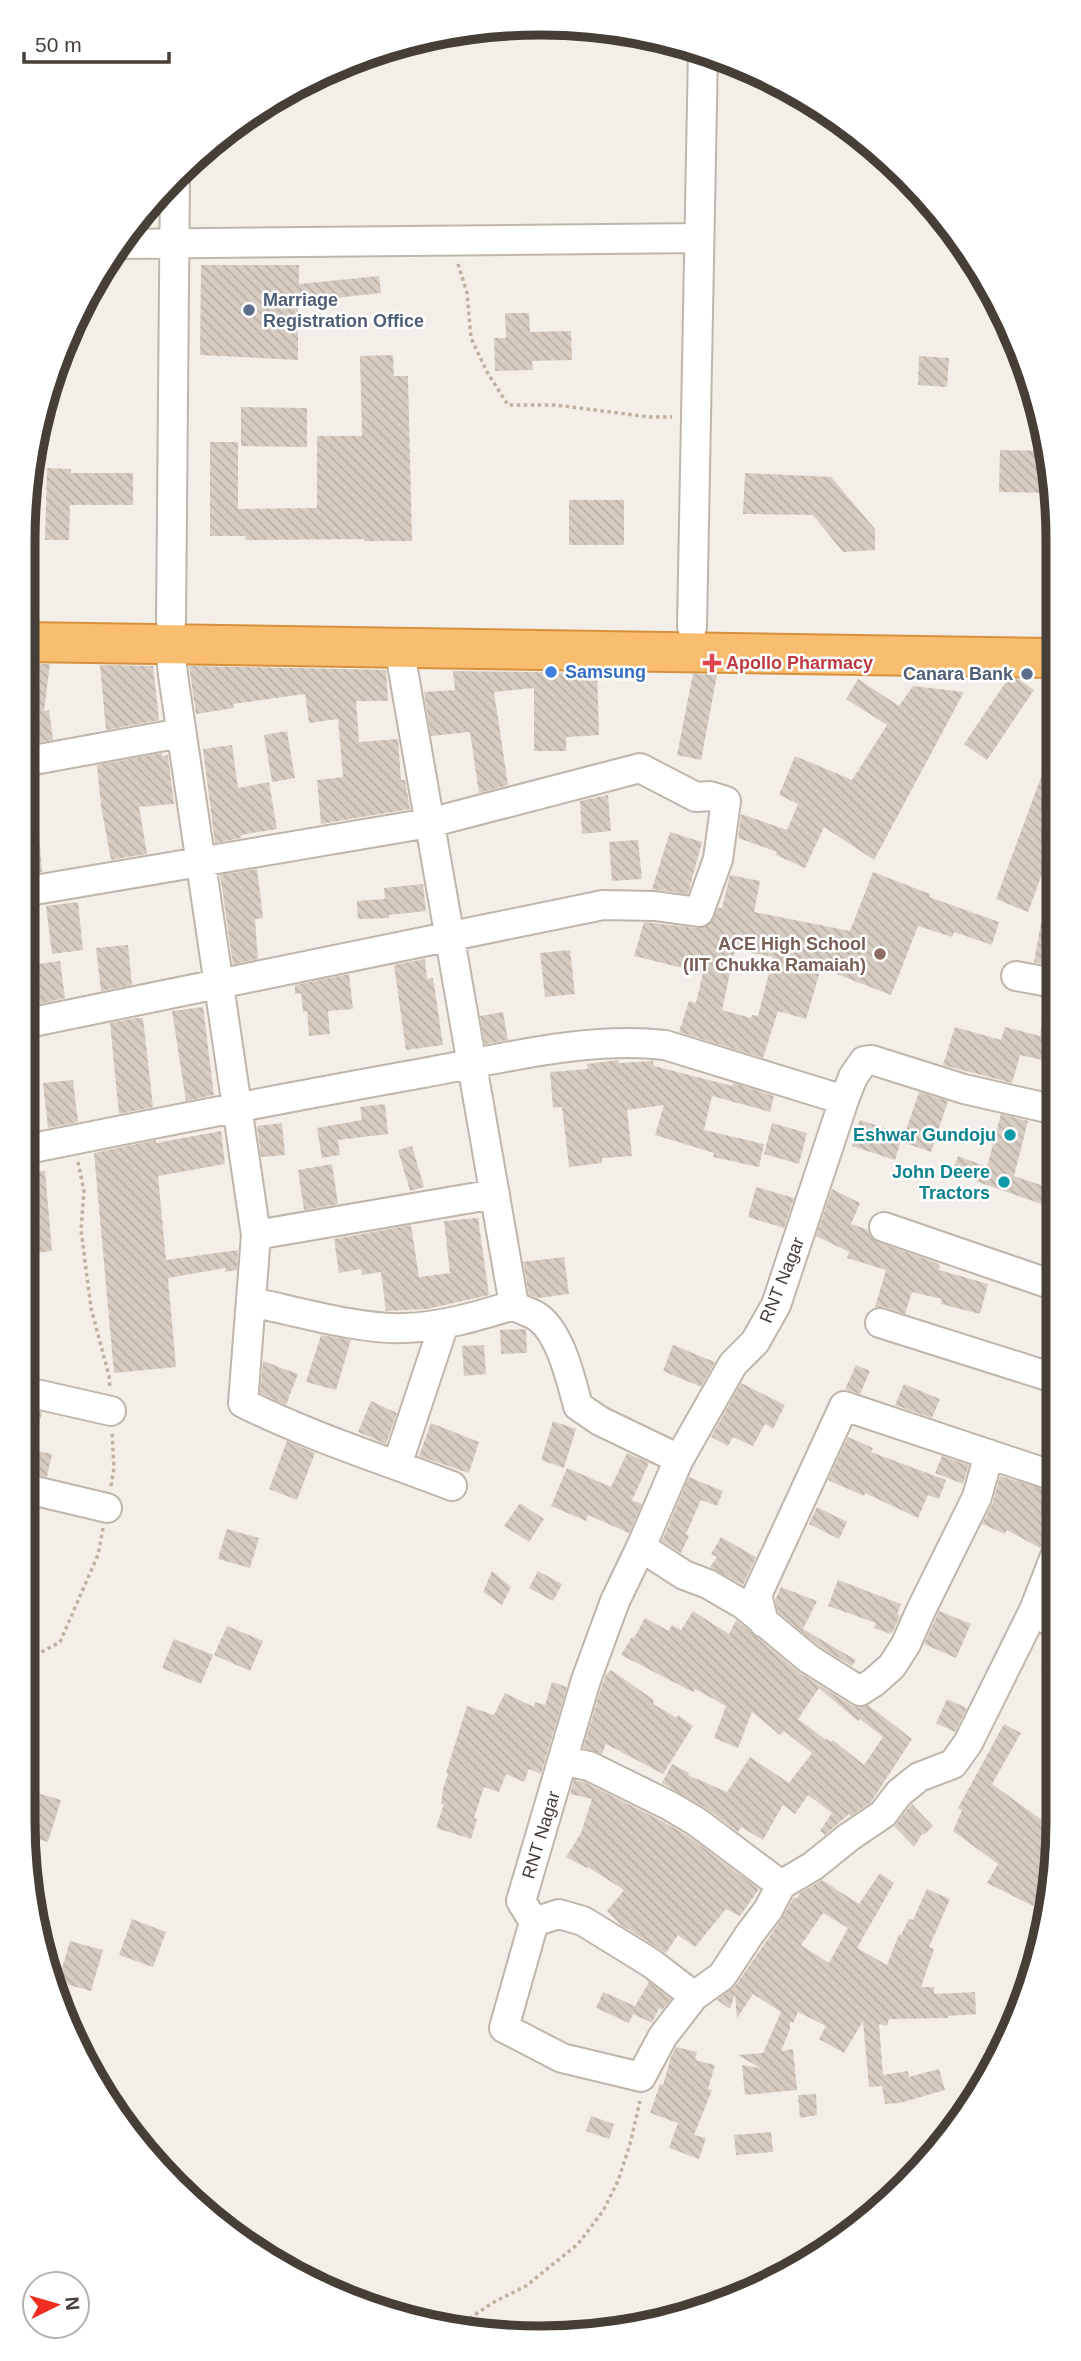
<svg xmlns="http://www.w3.org/2000/svg" width="1081" height="2361" font-family="Arial,sans-serif">
<style>
.building{fill:url(#building-back-hatch);fill-rule:evenodd}
.lines{fill:none;stroke-linecap:round;stroke-linejoin:round}
.minor-casing{stroke:#beb6ab;stroke-width:32}
.highway-casing{stroke:#d7913e;stroke-width:42}
.path{stroke:#c0b09d;stroke-width:3.5;stroke-dasharray:3.5 3.5;stroke-linecap:butt}
.minor{stroke:#fff;stroke-width:28}
.highway{stroke:#f8bd6e;stroke-width:38}
.service-dot{fill:#5c6f8a;stroke:#fff;stroke-width:2.5}
.health-dot{fill:#e0444e;stroke:#fff;stroke-width:2.5}
.shop-dot{fill:#3f7fe0;stroke:#fff;stroke-width:2.5}
.education-dot{fill:#8d6e63;stroke:#fff;stroke-width:2.5}
.culture-dot{fill:#0f9aa8;stroke:#fff;stroke-width:2.5}
.labels{text-anchor:middle;stroke-width:5;stroke-linejoin:round;paint-order:stroke}
.service-label{font-size:18px;font-weight:bold;fill:#4e5e75;stroke:#fff;text-anchor:start}
.health-label{font-size:18px;font-weight:bold;fill:#be3a42;stroke:#fff;text-anchor:start}
.shop-label{font-size:18px;font-weight:bold;fill:#366cbe;stroke:#fff;text-anchor:start}
.education-label{font-size:18px;font-weight:bold;fill:#785e54;stroke:#fff;text-anchor:end}
.culture-label{font-size:18px;font-weight:bold;fill:#0d838f;stroke:#fff;text-anchor:end}
.street-label{font-size:18px;fill:#463f37;stroke:#fff}
.rim{fill:none;stroke:#463f37;stroke-width:9}
</style>
<defs>
<pattern id="building-back-hatch" width="6" height="6" patternUnits="userSpaceOnUse" patternTransform="scale(1.75)"><rect width="6" height="6" fill="#d7ccc1"/><path d="M-1 5l2 2M0 0l6 6M5-1l2 2" fill="none" stroke="#bab0a6"/></pattern>
</defs>
<rect width="100%" height="100%" fill="#f3efe8"/>
<!-- building -->
<path class="building" d="M201 265H299V284L379 276 381 293 298 302V360L200 355Z
M505 313H529L530 332 571 331 572 360 532 361 533 370 495 371 494 338H506Z
M393 355 394 376H408L412 541H364V539L246 540 245 536H210V442H238V509L317 508V436H362L360 356Z
M919 356 949 358 947 387 918 385Z
M241 407 307 408V447L241 446Z
M1000 450 1048 451 1050 459 1049 493 999 492Z
M47 468 71 469V473H133V505H70L69 540H45Z
M745 473 831 477 875 529V550L843 552 813 515 743 514Z
M569 500H624V545H569Z
M23 664H50L44 711 49 710 53 740 23 745Z
M100 665 153 666 159 720 106 730Z
M189 666 386 670 388 701H356L359 742 398 739 401 780H405L410 809 321 824 317 780 343 777 338 719 309 723 305 694 233 704 234 708 196 714Z
M453 671 597 673 599 735 566 737V751H534V688L494 692 508 785 479 793 470 732 431 736 424 692 455 690Z
M693 674 717 675 701 760 677 755Z
M858 679 899 706 913 686 964 692 874 860 824 827 805 868 776 855 777 852 738 838 741 814 787 830 798 804 779 795 795 756 852 780 887 725 846 699Z
M1008 679H1018L1034 690 987 760 964 744Z
M287 731 295 778 272 782 264 735Z
M232 745 238 788 269 782 277 829 241 835V838L215 843 203 749Z
M1053 745 1055 839 1028 912 996 899Z
M162 753V756L168 755 174 804 139 807 147 854 111 860 101 806 97 765Z
M608 795 611 831 582 834 580 801Z
M670 832 702 842 688 894 652 889Z
M39 833 42 872 23 875V835Z
M638 840 642 879 612 881 609 842Z
M257 869 263 918 255 919 258 959 233 964 220 875Z
M873 872 930 894 929 897 999 922 992 945 954 932 952 937 918 926 891 995 821 968 806 1019 778 1011 763 1058 679 1032 689 1001 696 1003 703 973 634 956 644 922 697 928 710 924 718 908H722L730 875 760 881 754 912 850 931ZM735 950 773 957 758 1016 752 1015 751 1018 722 1010Z
M423 884 426 911 389 915V918L358 919 357 901 385 899 384 888Z
M78 902 83 950 52 954 46 906Z
M1041 923 1055 926V966L1034 962Z
M128 945 132 985 101 991 96 948Z
M570 950 575 994 545 997 540 953Z
M425 959 427 979 433 978 443 1045 406 1050 394 965Z
M60 961 65 998 30 1006 24 966Z
M349 974 353 1009 328 1011 330 1034 309 1036 307 1011 303 1012 301 993 295 994V985Z
M1045 998 1056 999V1063L1020 1055 1012 1083 943 1065 955 1027 1001 1040 1005 1027 1040 1036Z
M203 1007 214 1095 186 1101 172 1011Z
M503 1012 508 1040 485 1044 480 1016Z
M136 1018H143L153 1107 119 1114 110 1023Z
M618 1060 619 1063 653 1061 654 1066 732 1086 733 1083 774 1096 770 1112 712 1096 704 1130 764 1144 759 1167 713 1157 714 1153 655 1135 664 1105 627 1110 632 1156 602 1158V1163L569 1167 562 1107 553 1108 550 1072 588 1069 587 1064Z
M73 1080 78 1122 48 1128 43 1083Z
M919 1092 948 1101 931 1152 902 1142Z
M385 1104 388 1134 338 1140 340 1155 322 1158 317 1128 362 1120 360 1107Z
M1001 1114 1028 1121 1014 1176 1056 1190V1209L952 1173 958 1156 987 1167Z
M860 1120 903 1134 895 1160 852 1146Z
M282 1123 285 1155 261 1157 257 1126Z
M772 1123 807 1133 799 1164 764 1154Z
M221 1131 225 1164 158 1176 166 1260 238 1250 237 1270 225 1272V1268L168 1278 176 1367 114 1373 94 1153 156 1140V1143Z
M412 1146 424 1187 410 1191 398 1150Z
M332 1164 338 1204 304 1210 298 1170Z
M45 1171 52 1251 26 1254 23 1226V1172Z
M756 1187 794 1198 784 1228 748 1217Z
M832 1189 860 1203 851 1224 868 1230 871 1237 878 1242 937 1263 940 1266 939 1270 988 1284 980 1314 941 1304 942 1299 912 1292 905 1314 885 1307H875L886 1270 847 1258 849 1252 816 1236Z
M478 1218 489 1295 427 1309 386 1311 381 1272 362 1275 361 1269 339 1273 334 1239 411 1225 419 1277 450 1273 444 1221Z
M564 1257 569 1294 538 1298 529 1295 523 1262Z
M526 1329 527 1353 501 1354 500 1330Z
M321 1335 351 1340 336 1390 306 1382Z
M484 1345 486 1374 464 1376 462 1346Z
M673 1345 715 1362 701 1387 663 1371Z
M263 1361 298 1374 286 1405 260 1393Z
M856 1365 870 1371 860 1394 845 1389Z
M741 1383 785 1405 773 1429 765 1424 753 1446 733 1437 728 1446 711 1437Z
M904 1384 940 1399 932 1418 895 1405Z
M371 1401 397 1413 386 1444 358 1432Z
M23 1408 42 1412 33 1450 52 1454 47 1477 23 1472Z
M553 1421 576 1429 564 1468 541 1460Z
M431 1423 479 1442 469 1473 419 1456Z
M848 1437 873 1448 871 1452 946 1480 939 1499 928 1495 918 1518 865 1493 864 1496 828 1480Z
M287 1441 315 1453 297 1500 269 1489Z
M627 1453 649 1463 632 1500 642 1504 629 1533 588 1515 586 1521 551 1506 567 1468 611 1487Z
M942 1456 969 1465 963 1484 935 1473Z
M1000 1476 1057 1493V1531L1055 1535 1046 1539 1040 1548 1007 1530 1005 1534 982 1524 993 1502Z
M689 1477 723 1491 717 1506 701 1500 686 1534 689 1536 681 1553 662 1541Z
M520 1503 544 1519 529 1542 504 1526Z
M817 1507 847 1522 839 1539 809 1524Z
M227 1529 259 1538 250 1568 218 1559Z
M721 1537 756 1557 743 1585 710 1567 717 1557 711 1554Z
M492 1571 511 1587 502 1605 483 1592Z
M538 1571 562 1584 553 1601 529 1588Z
M838 1580 901 1604 897 1614 900 1616 893 1631 891 1634 874 1628 876 1623 828 1606Z
M781 1587 817 1601 803 1629 856 1660 852 1666 819 1646 778 1612 775 1600Z
M693 1611 729 1634 736 1620 800 1673 851 1705 859 1708 868 1705 912 1739 871 1802 851 1816 849 1814 825 1835 820 1831 832 1813 808 1795 795 1814 783 1805 763 1840 741 1827 738 1832 706 1808 662 1783 672 1764 689 1773 688 1775 727 1792 750 1757 789 1783 812 1753 784 1731 780 1735 752 1712 738 1748 714 1738 726 1706 695 1689 693 1692 621 1655 632 1637 634 1638 645 1618 669 1631 672 1625 681 1630ZM819 1688 858 1721 860 1719 883 1737 864 1765 833 1740 831 1742 827 1739 826 1740 798 1719Z
M939 1611 971 1624 956 1658 924 1644Z
M227 1626 263 1641 250 1671 214 1655Z
M174 1639 213 1655 201 1684 162 1668Z
M1051 1642 1058 1643V1673L1041 1666Z
M611 1670 654 1700 653 1704 677 1718 678 1715 693 1726 663 1774 606 1744 602 1754 583 1748 602 1685 606 1675Z
M552 1682 567 1687 541 1774 529 1769 524 1782 506 1774 499 1792 484 1787 474 1818 477 1819 471 1839 436 1828 444 1804H441L443 1789 448 1774 446 1773 467 1706 494 1715 505 1693 534 1707 535 1702 545 1705Z
M947 1699 967 1708 955 1732 936 1723Z
M1004 1724 1021 1733 992 1784 1057 1831 1050 1899 1039 1893 1033 1906 987 1883 998 1864 953 1831 962 1810 958 1808Z
M574 1780 584 1782 662 1821 688 1836 759 1889 740 1916 726 1909 695 1947 678 1935 666 1953 621 1925 607 1911 624 1890 588 1867 587 1868 566 1857 581 1833 592 1799 570 1794Z
M27 1790 61 1800 48 1842 25 1835 23 1805Z
M912 1804 933 1826 924 1835 922 1834 914 1847 894 1826Z
M880 1873 894 1883 857 1948 887 1965 899 1934 901 1935 909 1919 913 1920 927 1889 950 1899 929 1947 934 1949 921 1987H934V1994L975 1992 976 2014 948 2016V2018L889 2019 887 2026 879 2024 883 2075 908 2071 909 2077 939 2069 945 2090 900 2103 885 2104 882 2086 869 2087 863 2021 844 2053 819 2039 826 2026 798 2012 793 2023 790 2021V2029L781 2051 793 2049 797 2090 745 2095 742 2065 760 2068 738 2055 763 2053 781 2012 753 1994 737 2018 735 1994 730 2009 717 2000 736 1985 781 1920 794 1897 796 1899 800 1893 822 1880 859 1904ZM823 1913 848 1928 829 1963 801 1945Z
M132 1919 166 1932 153 1967 119 1955Z
M70 1941 103 1950 91 1991 58 1982Z
M649 1982 671 1999 662 2010 659 2008 652 2023 633 2014 629 2023 596 2008 603 1992 635 2006Z
M676 2047 697 2052 695 2060 715 2065 708 2089 712 2090 694 2135 706 2138 699 2159 669 2148 678 2123 650 2113 660 2084 663 2085 671 2057Z
M816 2094 817 2115 800 2118 798 2095Z
M591 2116 614 2124 609 2139 586 2131Z
M771 2132 773 2152 736 2155 734 2135Z"/>
<g class="lines">
<!-- minor casing -->
<g class="minor-casing">
<path id="minor" d="M117 244 699 238
M171 622 175 174
M692 627 703 51
M170 644 173 675 256 1235 243 1403C311 1437 382 1459 452 1486
M399 647 514 1305C521 1311 532 1312 539 1318 561 1335 571 1380 578 1406L600 1421 679 1459
M23 762 181 733
M1016 976 1055 983
M23 1024 603 905 655 906 699 912 718 859 726 801 710 796 696 797 640 768 429 823 23 892
M1056 1110 964 1089 872 1060 864 1061 853 1077 844 1100 776 1305 755 1342 733 1364 679 1459 641 1547 615 1601 586 1680 521 1901 534 1922 504 2028 562 2058 641 2077 663 2036 694 1996 722 1976 749 1935 768 1910 781 1885 813 1866 849 1837 883 1814 899 1793 919 1777 953 1764 968 1743 1034 1610 1057 1551
M23 1150C156 1123 289 1097 423 1073 500 1059 587 1036 665 1045L844 1100
M884 1227 1056 1286
M256 1235 495 1194
M251 1302C296 1311 360 1330 404 1328 442 1327 478 1316 514 1305
M880 1323 1057 1379
M23 1391 111 1411
M397 1465 444 1324
M23 1488 107 1508
M641 1547 684 1575 708 1584 744 1605 809 1659 860 1691 874 1682 892 1666 906 1644 921 1610 977 1497 989 1454
M1034 1610 1058 1627
M764 1623 757 1595 844 1406 1057 1477
M564 1761 589 1766 670 1806 697 1822 781 1885
M534 1922 559 1914 583 1921 651 1963 694 1996"/>
</g>
<!-- highway casing -->
<g class="highway-casing">
<path id="highway" d="M23 642 1054 658"/>
</g>
<!-- path -->
<path class="path" d="M458 264 467 293 471 338 487 372 508 405H555L650 417H672
M78 1162 84 1191 81 1230 91 1308 109 1376 110 1389
M111 1486 114 1468 112 1432
M23 1662 60 1642 98 1555 103 1528
M452 2330 494 2302 526 2286 578 2244 603 2211 618 2181 630 2144 640 2101"/>
<!-- minor -->
<use href="#minor" class="minor"/>
<!-- highway -->
<use href="#highway" class="highway"/>
</g>
<!-- markers -->
<g class="service-dot">
<circle cx="249" cy="310" r="7"/>
<circle cx="1027" cy="674" r="7"/>
</g>
<path class="health-dot" d="M708.5 652.5h7v7h7v7h-7v7h-7v-7h-7v-7h7z"/>
<circle class="shop-dot" cx="551" cy="672" r="7"/>
<circle class="education-dot" cx="880" cy="954" r="7"/>
<g class="culture-dot">
<circle cx="1010" cy="1135" r="7"/>
<circle cx="1004" cy="1182" r="7"/>
</g>
<g class="labels">
<!-- service labels -->
<g class="service-label">
<text x="263" y="306">Marriage<tspan x="263" dy="21">Registration Office</tspan></text>
<text x="1013" y="680" text-anchor="end">Canara Bank</text>
</g>
<!-- health labels -->
<g class="health-label">
<text x="726" y="669">Apollo Pharmacy</text>
</g>
<!-- shop labels -->
<g class="shop-label">
<text x="565" y="678">Samsung</text>
</g>
<!-- education labels -->
<g class="education-label">
<text x="866" y="950">ACE High School<tspan x="866" dy="21">(IIT Chukka Ramaiah)</tspan></text>
</g>
<!-- culture labels -->
<g class="culture-label">
<text x="996" y="1141">Eshwar Gundoju</text>
<text x="990" y="1178">John Deere<tspan x="990" dy="21">Tractors</tspan></text>
</g>
<!-- street labels -->
<g class="street-label">
<text transform="translate(782 1280) rotate(-68)" y="6">RNT Nagar</text>
<text transform="translate(541 1835) rotate(-73)" y="6">RNT Nagar</text>
</g>
</g>
<!-- crop -->
<path d="M0 0H1081V2361H0ZM540 35H541A505 505 0 0 1 1046 540V1821A505 505 0 0 1 541 2326H540A505 505 0 0 1 35 1821V540A505 505 0 0 1 540 35Z" fill="#fff" fill-rule="evenodd"/>
<path class="rim" d="M540 35H541A505 505 0 0 1 1046 540V1821A505 505 0 0 1 541 2326H540A505 505 0 0 1 35 1821V540A505 505 0 0 1 540 35Z"/>
<!-- north arrow -->
<g transform="translate(56 2305) rotate(85)"><circle r="33" fill="#ffffff" stroke="#b5b2af" stroke-width="2"/>
<path d="M0-5L12 26L0 18L-12 26Z" fill="#f12d21"/>
<text y="-10" font-size="19" font-weight="bold" text-anchor="middle" fill="#463f37">N</text>
</g>
<!-- scale -->
<path d="M24 52v10h145v-10" fill="none" stroke="#463f37" stroke-width="3.5"/>
<text x="35" y="52" font-size="21" fill="#463f37" stroke="#ffffff" stroke-width="5" paint-order="stroke">50 m</text>
</svg>
